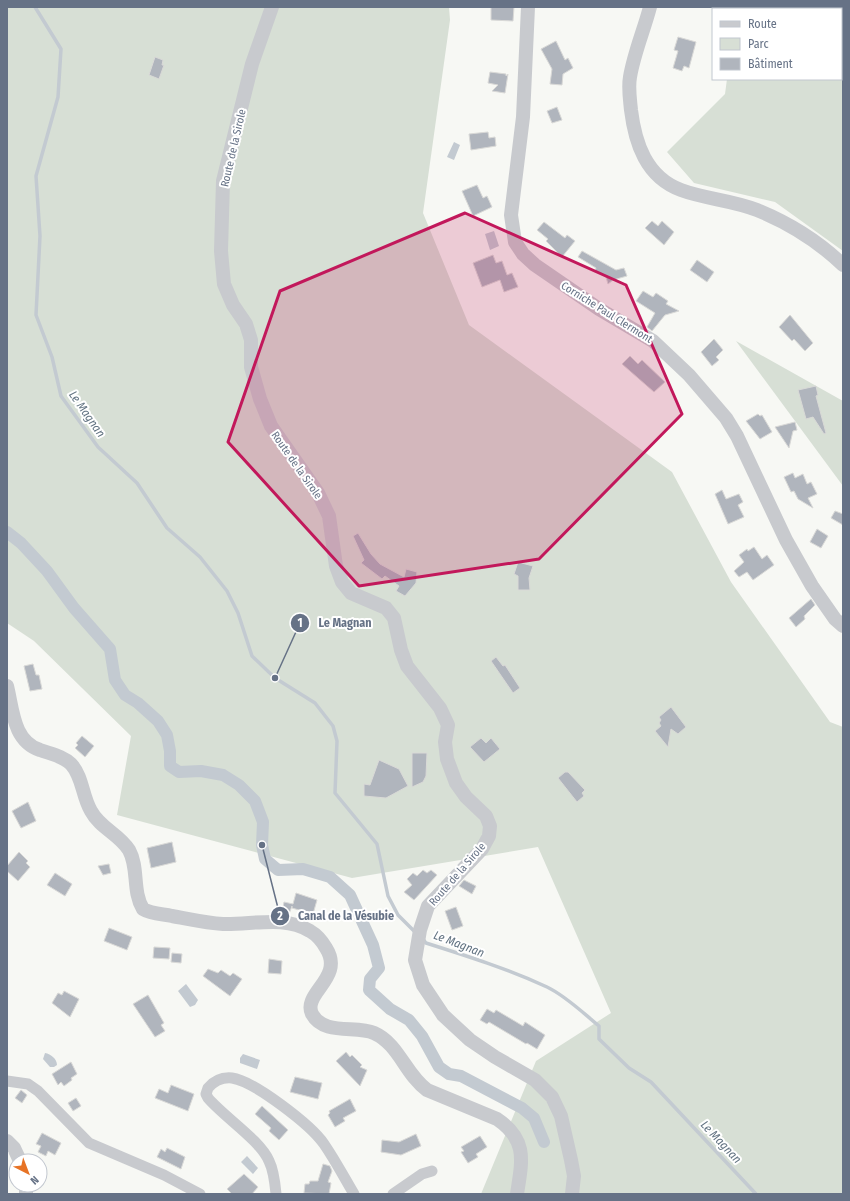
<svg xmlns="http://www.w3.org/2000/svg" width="850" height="1201" font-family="'Fira Sans Condensed',sans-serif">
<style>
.green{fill:#d7dfd5}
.water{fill:#c3cad1}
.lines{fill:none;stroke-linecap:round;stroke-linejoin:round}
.stream{stroke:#c3cad1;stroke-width:3.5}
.canal{stroke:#c3cad1;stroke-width:12}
.building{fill:#b0b5bd;stroke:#d9d9d7}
.minor{stroke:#c8cace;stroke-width:11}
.tertiary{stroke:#c8cace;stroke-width:14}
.marked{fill:#c2185b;fill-opacity:0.2;stroke:#c2185b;stroke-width:3;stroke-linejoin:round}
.labels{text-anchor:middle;stroke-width:4;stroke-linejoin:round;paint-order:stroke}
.street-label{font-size:11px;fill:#667286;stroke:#fff}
.water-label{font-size:12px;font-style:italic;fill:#627382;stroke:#fff}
.leader{fill:none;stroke:#667286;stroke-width:1.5}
.callout-dot{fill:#667286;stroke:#fff;stroke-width:1.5}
.mark-label{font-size:12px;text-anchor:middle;font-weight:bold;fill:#fff}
.callout-label{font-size:12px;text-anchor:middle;font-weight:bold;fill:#667286;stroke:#fff;stroke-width:4;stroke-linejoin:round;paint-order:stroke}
</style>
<rect width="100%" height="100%" fill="#f7f8f4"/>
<!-- green -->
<path class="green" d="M7 7H449L450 20 423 213 469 325 672 472 731 582 830 722 843 727V1194H481L536 1061 611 1013 538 847 352 878 117 815 131 736 34 641 7 623Z
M736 7H843V251L775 202 694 183 667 152 725 94 727 79H841V9H736Z
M736 341 843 401V486Z"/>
<!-- water -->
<path class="water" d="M454 142 460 145 454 160 447 157Z
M494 231 499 246 490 250 485 234Z
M186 984 198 1000 195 1005 190 1007 178 991Z
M45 1053C51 1054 57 1059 57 1065L54 1067H50L43 1059Z
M243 1054 260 1060 257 1069 240 1063V1058Z
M247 1156 258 1168 253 1174 241 1162Z"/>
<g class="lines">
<!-- stream -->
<path class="stream" d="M35 7 61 49 58 97 36 176 40 236 36 315 52 357 61 396 98 447 137 483 167 528 200 557 227 591 238 613 252 656 275 678 315 703 333 726 337 741 335 793 377 844 388 896 398 915 415 932
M423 939 426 943C467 956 508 969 547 987 566 996 583 1013 599 1026V1039L629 1068 651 1082 756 1194"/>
<!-- canal -->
<path class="canal" d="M7 532 21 543 47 571 74 608 110 649 115 680 125 695 138 703 158 721 167 735 170 751V766L179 772 201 771 223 775 239 785 255 801 263 822 262 845 265 859 278 870 303 869 330 877 350 895 373 945 379 968 370 979 369 990 390 1009 409 1020 422 1036 439 1067 449 1074 461 1076 522 1108 534 1118 544 1142"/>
</g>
<!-- building -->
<path class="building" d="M491 7H514L513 21 491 20Z
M678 37 696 42 689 68 684 66 682 71 673 68 678 51 674 50Z
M556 41 565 60 568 58 573 68 563 74 562 85 550 84 552 69 541 49Z
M155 57 163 60 162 65H164L159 79 149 75Z
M490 72 506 74V76L508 74 505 93 492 91 498 85 488 83Z
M557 107 562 120 552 123 547 111Z
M488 132 489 138 495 137 496 146 471 150 469 134Z
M477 185 483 198 487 196 492 207 473 216 462 191Z
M652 221 658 226 662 221 674 232 664 245 645 228Z
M544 222 565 238 567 235 575 241 562 257 546 241 548 239 537 230Z
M582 251 616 270 624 268 627 276 613 280 608 284 606 277 595 271 596 268 578 257Z
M493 255 496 263 502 261 507 275 512 273 518 287 504 292 500 280 482 287 473 263Z
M697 260 714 272 707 282 690 270Z
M643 291 653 297 656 293 668 301 666 304 679 311 665 315 652 331 647 327 655 313 636 301Z
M790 315 813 343 805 351 794 339 792 341 779 327Z
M714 339 723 350 716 357 719 360 712 366 701 352Z
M630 356 638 364 642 360 665 382 654 392 622 364Z
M816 386 818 395 816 396 826 433 824 434 813 417 806 419 798 390Z
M758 414 760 416 762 415 772 432 760 439 746 421Z
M795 422 797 430 793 431 789 448 775 427Z
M793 473 795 478 803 474 807 484 811 482 817 494 808 498 813 508 798 499 794 491 791 492 784 477Z
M722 490 726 499 739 494 743 502 738 505 744 517 728 524 715 494Z
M835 511 843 514V525L831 518Z
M817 529 828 536 821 548 810 542Z
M358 533 371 554 380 564 404 577 406 569 417 572 416 583 405 596 396 591 399 586 385 576 382 579 361 563 364 560 353 536Z
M754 547 762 559 767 555 774 565 753 580 747 572 739 577 734 571 744 562 739 555 747 549 748 551Z
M518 562 533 566 529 578 530 590H518V576L514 574Z
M811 599 815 605 804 616 805 619 796 627 789 618Z
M496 657 503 666 505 665 520 688 513 693 491 661Z
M33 664 36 675H39L42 689 30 691 24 666Z
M671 707 686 727 678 734 671 729 668 747 655 731 661 726 659 723 661 720 659 717Z
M82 736 94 746 85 757 75 748 78 745 76 743Z
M481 738 486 743 491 738 500 749 484 762 470 747Z
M412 753H427L426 776 423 782 412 787Z
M379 760 399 769 408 786 386 798 364 796V784L370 785Z
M565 772H568L585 790 582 793 584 796 577 802 558 778Z
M28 802 36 821 21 828 12 811Z
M172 842 176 862 151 868 147 848Z
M19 852 28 861 26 863 30 867 18 881 7 871V866Z
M109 864 111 873 103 875 98 866Z
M423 870 427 873 431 870 437 875 414 900 404 892 412 885 407 879 413 873 417 876Z
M55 873 72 884 65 896 47 885Z
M464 880 476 886 472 894 459 886Z
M296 893 317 900 313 914 292 908V906L289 914 282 913 284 902 293 904Z
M456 907 463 926 452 930 445 911Z
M109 928 132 937 127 950 104 941Z
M154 947 170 948 169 959 153 958Z
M172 953 182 954 181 963 171 962Z
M269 959 282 961 281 974 268 973Z
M208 969 218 973 221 970 230 976 233 973 242 979 230 996 203 976Z
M64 991 79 999 70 1017 52 1003 58 993 62 995Z
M148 995 164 1023 161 1025 165 1031 155 1037 133 1004Z
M487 1009 494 1013 496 1010 523 1026 525 1022 545 1035 537 1049 527 1043 526 1044 489 1022 487 1024 480 1020Z
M346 1052 350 1057 352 1055 362 1065 360 1067 367 1070 360 1086 336 1061Z
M71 1062 77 1074 71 1078 72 1080 64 1086 61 1082 58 1085 52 1074Z
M295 1077 322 1083 318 1099 290 1092Z
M171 1085 194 1094 188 1111 155 1098 159 1089 168 1093Z
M21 1090 27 1095 22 1103 15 1098Z
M76 1098 81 1106 73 1111 68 1103Z
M350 1099 356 1111 343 1118 345 1121 335 1127 328 1115 330 1113 329 1111Z
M262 1106 288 1130 279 1140 269 1131 271 1128 255 1114Z
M42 1133 61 1143 55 1155 48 1151 46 1156 38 1152 41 1146 36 1144Z
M416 1134 421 1146 401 1155 381 1152 382 1140 399 1142Z
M480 1136 487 1147 476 1154 478 1157 468 1163 461 1152 464 1151 461 1147Z
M167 1148 185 1157 181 1169 157 1157 161 1149 165 1152Z
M323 1164 330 1166 332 1171 328 1182 331 1183 329 1194 304 1193 305 1184H309L310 1181H318Z
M244 1174 258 1187 252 1194H232L227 1189Z"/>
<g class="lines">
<!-- minor -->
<path class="minor" d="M7 1081 28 1084 38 1091 89 1143 164 1175 200 1194
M276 1194C275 1183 274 1171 269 1161 260 1140 224 1117 208 1098L206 1094 208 1088C214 1081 222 1077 232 1078 254 1081 311 1125 324 1144 335 1160 344 1177 354 1194
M393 1194 422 1174 432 1171"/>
<!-- tertiary -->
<path class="tertiary" d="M272 7 252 64 223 181 221 251 224 284 233 305 246 324 251 340V367L260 399 271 426 318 493 329 516 336 566 342 582 351 593 386 608 394 618 401 650 407 666 440 708 448 725 445 742 447 759 456 783 466 797 486 816 490 826 489 836 482 849 428 906 420 930 415 960 423 985 443 1015 470 1040 495 1057 535 1080 552 1097 561 1116 571 1160 574 1176 572 1194
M528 7 523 117 511 215 515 242 523 254 535 265 599 309 653 341 689 375 726 418 737 436 786 540 812 586 835 619 843 626
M650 7C644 30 634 53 630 77 628 88 630 99 631 110 635 143 646 177 681 190 705 199 732 200 757 210 789 223 818 241 843 265
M7 686C13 710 13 741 40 750 51 754 63 756 71 764 83 777 82 796 91 811 100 828 119 834 129 850 139 868 132 891 143 909 151 914 163 914 172 916 189 919 206 923 223 924 251 925 285 915 310 931 317 935 322 941 326 948 345 978 302 993 312 1014 324 1036 356 1025 374 1033 399 1044 405 1074 427 1090L497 1119C528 1140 522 1161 517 1194
M7 1141 14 1148 20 1161
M26 1185V1194"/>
</g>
<!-- marked area -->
<path class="marked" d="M465 213 626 285 682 414 539 559 359 586 228 442 280 291Z"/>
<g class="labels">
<!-- street labels -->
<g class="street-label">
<text transform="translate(233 148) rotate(-77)" y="4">Route de la Sirole</text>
<text transform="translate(607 312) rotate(32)" y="4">Corniche Paul Clermont</text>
<text transform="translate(297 465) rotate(55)" y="4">Route de la Sirole</text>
<text transform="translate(457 874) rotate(-49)" y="4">Route de la Sirole</text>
</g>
<!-- water labels -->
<g class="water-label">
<text transform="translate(87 414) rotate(55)" y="4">Le Magnan</text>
<text transform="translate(459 944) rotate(21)" y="4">Le Magnan</text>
<text transform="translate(721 1142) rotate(47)" y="4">Le Magnan</text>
</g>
</g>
<!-- callouts -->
<path class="leader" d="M275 678L300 623M262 845L280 916"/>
<g class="callout-dot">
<circle cx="275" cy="678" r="4"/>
<circle cx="262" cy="845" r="4"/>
<circle cx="300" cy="623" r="10"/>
<circle cx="280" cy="916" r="10"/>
</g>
<g class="mark-label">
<text x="300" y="627">1</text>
<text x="280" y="920">2</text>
</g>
<g class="callout-label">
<text x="345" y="627">Le Magnan</text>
<text x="346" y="920">Canal de la Vésubie</text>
</g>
<!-- border -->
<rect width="850" height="1201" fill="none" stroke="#667286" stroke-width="16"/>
<!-- legend -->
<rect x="712" y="8" width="130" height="72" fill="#ffffff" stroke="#c2c7cf"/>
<rect x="720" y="21" width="20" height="6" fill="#c8cace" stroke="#c2c7cf"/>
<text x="748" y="28" font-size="12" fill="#667286">Route</text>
<rect x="720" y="38" width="20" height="12" fill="#d7dfd5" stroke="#c2c7cf"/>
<text x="748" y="48" font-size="12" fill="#667286">Parc</text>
<rect x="720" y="58" width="20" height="12" fill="#b0b5bd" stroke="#c2c7cf"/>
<text x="748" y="68" font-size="12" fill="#667286">Bâtiment</text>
<!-- north arrow -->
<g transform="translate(28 1173) rotate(138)"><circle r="19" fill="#ffffff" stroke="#c2c7cf"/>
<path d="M0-3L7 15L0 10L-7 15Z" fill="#e77325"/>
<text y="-6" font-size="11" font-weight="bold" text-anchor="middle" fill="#667286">N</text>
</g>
</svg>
